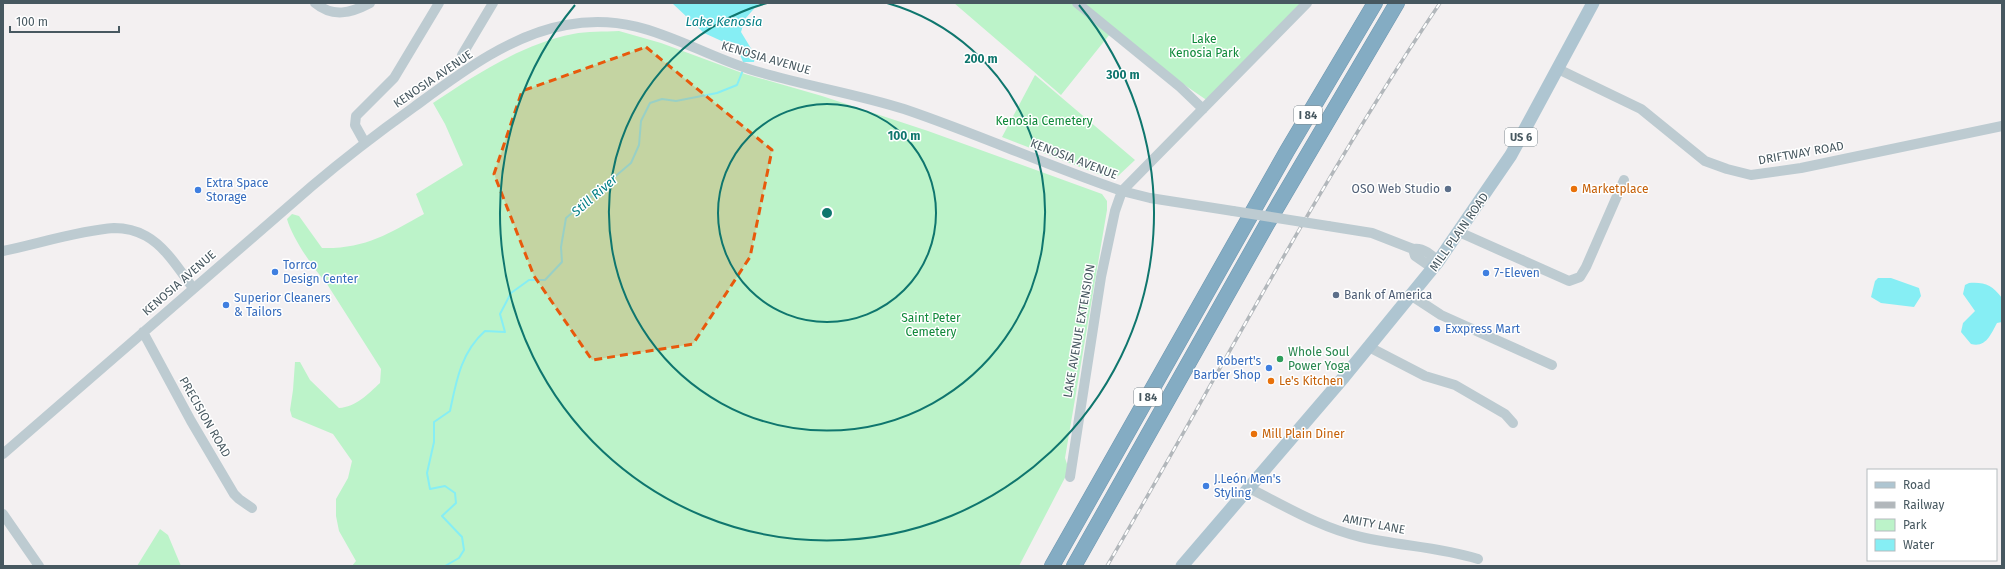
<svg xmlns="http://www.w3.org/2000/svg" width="2005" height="569" font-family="'Fira Sans',sans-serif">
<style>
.green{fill:#bcf3c9}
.water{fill:#86eef4}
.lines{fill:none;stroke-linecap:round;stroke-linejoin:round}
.stream{stroke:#86eef4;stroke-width:2}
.highway-casing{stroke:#6f97af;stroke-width:16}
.minor{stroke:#bdcbd1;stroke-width:10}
.major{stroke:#aec5d1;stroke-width:13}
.highway{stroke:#84acc3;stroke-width:15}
.rail-casing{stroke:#b2b7bb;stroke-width:3.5}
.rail{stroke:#fff;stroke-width:2;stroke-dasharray:6;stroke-linecap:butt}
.minor-bridge{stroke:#bdcbd1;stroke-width:10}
.marked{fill:#e8590c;fill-opacity:0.2;stroke:#e8590c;stroke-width:3;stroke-dasharray:8 5;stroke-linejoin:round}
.ring{fill:none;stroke:#0f766e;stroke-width:2}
.service-dot{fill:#5c6f8a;stroke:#fff;stroke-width:1.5}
.food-dot{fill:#e8710a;stroke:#fff;stroke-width:1.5}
.shop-dot{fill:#3f7fe0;stroke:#fff;stroke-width:1.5}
.leisure-dot{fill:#2e9e5b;stroke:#fff;stroke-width:1.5}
.labels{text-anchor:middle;stroke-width:3;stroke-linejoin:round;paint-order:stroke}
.shield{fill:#fff;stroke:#7e8a90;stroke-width:1}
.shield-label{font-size:11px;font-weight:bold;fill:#475860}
.park-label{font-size:12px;fill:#0f893a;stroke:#fff}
.street-label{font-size:12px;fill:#475860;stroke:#fff}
.shop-label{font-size:12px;fill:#366cbe;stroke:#fff;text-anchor:start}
.service-label{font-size:12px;fill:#4e5e75;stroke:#fff;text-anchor:end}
.food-label{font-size:12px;fill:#c56008;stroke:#fff;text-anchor:start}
.leisure-label{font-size:12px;fill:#27864d;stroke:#fff;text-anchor:start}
.water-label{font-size:13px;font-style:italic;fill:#058087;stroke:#fff}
.centre{fill:#0f766e;stroke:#fff;stroke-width:2}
.ring-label{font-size:12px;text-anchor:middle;font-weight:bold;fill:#0f766e;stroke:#fff;stroke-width:3;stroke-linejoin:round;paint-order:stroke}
</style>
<rect width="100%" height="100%" fill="#f3f0f1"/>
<!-- green -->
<path class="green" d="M954 3H1311L1208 101 1110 34 1061 95Z
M619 31 661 43 745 74 822 96 928 131 1102 194 1107 201V210L1065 458 1069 470 1019 566H352L356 561 339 531 336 516V499L348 478 352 461 333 434 292 417 290 410 293 390 295 362H300L310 380 339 408C356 407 368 394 380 383L381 369 327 284C314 269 292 238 287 219L292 214 299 216 322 248C365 249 388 234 424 214L416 194 463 165 445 124 433 103C475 75 522 44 573 34 587 31 604 32 619 31Z
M1035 75 1135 160 1118 176 1106 177 1002 137Z
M160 529 168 535 181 566H137Z"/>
<!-- water -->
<path class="water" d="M672 3H759L745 19 741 32 755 55 754 62H743L737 48 704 33Z
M1878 278H1891L1919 288 1921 296 1914 307 1881 303 1871 297 1875 281Z
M1969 283C1985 282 1992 285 2002 298V322L1997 323C1991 334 1986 348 1971 344L1961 332 1963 323 1975 311 1963 294 1965 285Z"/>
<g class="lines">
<!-- stream -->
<path class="stream" d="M445 566 459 558 464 550 462 537 442 516 456 503 455 493 445 486 430 489 427 473 434 442V422L450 411C456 382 461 352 485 331L505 332 500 314 511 293 529 280H545L562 262 561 247 566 218 631 163 639 145 641 121 650 103 662 99 676 101 717 93 737 85 743 70"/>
<!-- highway casing -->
<g class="highway-casing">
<path id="highway" d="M1052 566 1287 151 1375 3
M1074 566 1267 224 1397 3"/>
</g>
<!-- minor -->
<path class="minor" d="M315 3C333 18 351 13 370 3
M1077 3 1180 87 1203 109
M462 55 493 3
M1558 69 1641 109 1705 161 1727 169 1751 175 1801 168 2002 126
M365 143 355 125 356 116 394 78 439 3
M1328 226 1372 233 1413 249C1422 247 1434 255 1437 263L1428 265 1415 256 1413 249
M1459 232 1569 281 1580 277 1586 267 1624 180
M3 251C37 244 81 230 114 228 125 228 137 231 146 236 166 247 180 271 193 288
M1412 296 1441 315 1552 365
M143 332 191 421 234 494 239 499 252 508
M1369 347 1425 376 1455 385 1505 414 1513 423
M3 454 312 186C345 158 379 132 414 107 459 74 510 35 566 25 639 11 684 48 749 69 800 85 854 93 904 109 978 134 1048 166 1122 191L1150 198 1233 211
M1070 477 1101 277 1115 211 1122 191 1307 3
M1249 488C1285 506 1321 528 1361 537 1400 546 1440 547 1478 559
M3 514 39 566"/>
<!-- major -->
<path class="major" d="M1182 566 1344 377 1437 263 1511 155 1593 3"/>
<!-- highway -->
<use href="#highway" class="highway"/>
<!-- rail casing -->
<g class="rail-casing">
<path id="rail" d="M1107 566C1217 378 1318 184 1440 3"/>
</g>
<!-- rail -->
<use href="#rail" class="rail"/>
<!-- minor-bridge -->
<path class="minor-bridge" d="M1233 211 1328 226"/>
</g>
<!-- marked area -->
<path class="marked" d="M646 47 772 150 750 257 693 344 592 360 534 276 494 174 522 91Z"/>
<!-- distance rings -->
<g class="ring">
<circle cx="827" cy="213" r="109"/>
<path d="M887 3A218 218 0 1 1 767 3"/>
<path d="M1079 5A327 327 0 1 1 575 5"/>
</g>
<!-- markers -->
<g class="service-dot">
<circle cx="1448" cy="189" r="4"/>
<circle cx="1336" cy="295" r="4"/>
</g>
<g class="food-dot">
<circle cx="1574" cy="189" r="4"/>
<circle cx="1271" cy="381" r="4"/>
<circle cx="1254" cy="434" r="4"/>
</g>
<g class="shop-dot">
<circle cx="198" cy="190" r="4"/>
<circle cx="275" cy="272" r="4"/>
<circle cx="1486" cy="273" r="4"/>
<circle cx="226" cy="305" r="4"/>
<circle cx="1437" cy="329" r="4"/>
<circle cx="1269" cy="368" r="4"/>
<circle cx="1206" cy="486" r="4"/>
</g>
<circle class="leisure-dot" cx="1280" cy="359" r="4"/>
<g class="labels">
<!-- shield labels -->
<g class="shield">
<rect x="1294" y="106" width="28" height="18" rx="3"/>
<rect x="1505" y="128" width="32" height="18" rx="3"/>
<rect x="1134" y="388" width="28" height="18" rx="3"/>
</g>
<g class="shield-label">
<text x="1308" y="119">I 84</text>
<text x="1521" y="141">US 6</text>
<text x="1148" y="401">I 84</text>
</g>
<!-- park labels -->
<g class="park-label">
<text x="1204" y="43">Lake<tspan x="1204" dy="14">Kenosia Park</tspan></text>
<text x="1044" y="125">Kenosia Cemetery</text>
<text x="931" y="322">Saint Peter<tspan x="931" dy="14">Cemetery</tspan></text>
</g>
<!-- street labels -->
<g class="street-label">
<text transform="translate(766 58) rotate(16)" y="4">KENOSIA AVENUE</text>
<text transform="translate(433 79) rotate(-34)" y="4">KENOSIA AVENUE</text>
<text transform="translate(1801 153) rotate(-10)" y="4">DRIFTWAY ROAD</text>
<text transform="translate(1074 159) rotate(21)" y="4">KENOSIA AVENUE</text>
<text transform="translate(1459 232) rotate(-55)" y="4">MILL PLAIN ROAD</text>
<text transform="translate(179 283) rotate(-41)" y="4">KENOSIA AVENUE</text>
<text transform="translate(1079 331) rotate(-80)" y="4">LAKE AVENUE EXTENSION</text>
<text transform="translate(205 417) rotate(60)" y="4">PRECISION ROAD</text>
<text transform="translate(1374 524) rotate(11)" y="4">AMITY LANE</text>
</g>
<!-- shop labels -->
<g class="shop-label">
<text x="206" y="187">Extra Space<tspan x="206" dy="14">Storage</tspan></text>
<text x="283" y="269">Torrco<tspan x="283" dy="14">Design Center</tspan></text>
<text x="1494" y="277">7-Eleven</text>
<text x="234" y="302">Superior Cleaners<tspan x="234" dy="14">&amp; Tailors</tspan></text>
<text x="1445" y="333">Exxpress Mart</text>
<text x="1261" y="365" text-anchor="end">Robert's<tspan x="1261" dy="14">Barber Shop</tspan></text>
<text x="1214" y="483">J.León Men's<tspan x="1214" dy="14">Styling</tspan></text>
</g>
<!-- service labels -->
<g class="service-label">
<text x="1440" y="193">OSO Web Studio</text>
<text x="1344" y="299" text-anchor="start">Bank of America</text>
</g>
<!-- food labels -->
<g class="food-label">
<text x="1582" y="193">Marketplace</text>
<text x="1279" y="385">Le's Kitchen</text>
<text x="1262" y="438">Mill Plain Diner</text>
</g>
<!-- leisure labels -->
<g class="leisure-label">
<text x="1288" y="356">Whole Soul<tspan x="1288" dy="14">Power Yoga</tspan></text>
</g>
<!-- water labels -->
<g class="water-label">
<text x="724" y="26">Lake Kenosia</text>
<text transform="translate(594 195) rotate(-41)" y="5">Still River</text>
</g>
</g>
<circle cx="827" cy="213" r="6" class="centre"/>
<g class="ring-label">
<text x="981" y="63">200 m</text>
<text x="1123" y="79">300 m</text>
<text x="904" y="140">100 m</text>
</g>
<!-- border -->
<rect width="2005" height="569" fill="none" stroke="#475860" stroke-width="8"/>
<!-- legend -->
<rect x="1867" y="469" width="130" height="92" fill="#ffffff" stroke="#b5bcbf"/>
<rect x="1875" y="482" width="20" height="6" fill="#aec5d1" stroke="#b5bcbf"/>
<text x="1903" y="489" font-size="12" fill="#475860">Road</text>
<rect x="1875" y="502" width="20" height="6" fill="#b2b7bb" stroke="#b5bcbf"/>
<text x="1903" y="509" font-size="12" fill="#475860">Railway</text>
<rect x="1875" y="519" width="20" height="12" fill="#bcf3c9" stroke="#b5bcbf"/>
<text x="1903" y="529" font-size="12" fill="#475860">Park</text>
<rect x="1875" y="539" width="20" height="12" fill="#86eef4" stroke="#b5bcbf"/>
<text x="1903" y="549" font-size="12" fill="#475860">Water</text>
<!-- scale -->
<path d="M10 26v6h109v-6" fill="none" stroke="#475860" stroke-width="2"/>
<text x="16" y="26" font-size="12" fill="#475860" stroke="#ffffff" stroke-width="3" paint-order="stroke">100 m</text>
</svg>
